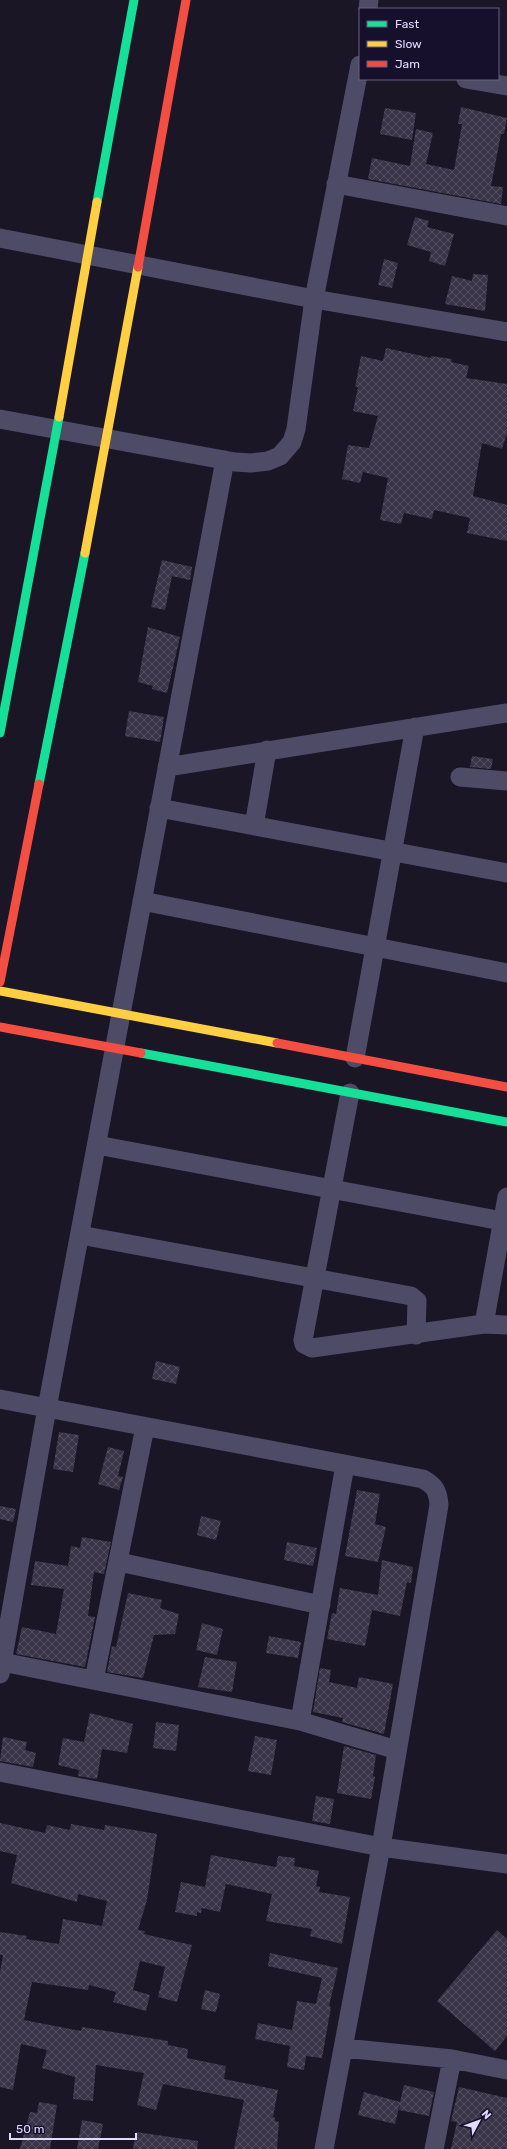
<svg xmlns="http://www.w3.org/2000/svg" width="507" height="2149" font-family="Rubik,sans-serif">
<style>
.building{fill:url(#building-cross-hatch)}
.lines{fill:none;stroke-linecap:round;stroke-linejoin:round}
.street{stroke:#4e4b67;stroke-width:19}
.fast{stroke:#16e098;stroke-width:9}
.slow{stroke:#ffcf43;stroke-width:9}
.jam{stroke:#f24e42;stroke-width:9}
</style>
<defs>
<pattern id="building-cross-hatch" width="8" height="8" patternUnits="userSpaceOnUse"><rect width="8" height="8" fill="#393447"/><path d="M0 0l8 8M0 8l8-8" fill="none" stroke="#555163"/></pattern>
</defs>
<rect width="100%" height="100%" fill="#1a1626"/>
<!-- building -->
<path class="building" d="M461 107 507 118 504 134H501L491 186 503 187 501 204 368 179 372 158 410 166 416 129 433 133 426 164 454 170 462 124H458Z
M385 108 416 113 412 140 380 134Z
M415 217 429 221 427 227 454 234 445 266 429 261 431 252 407 245Z
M384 259 398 263 392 288 378 285Z
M473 274 488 275 485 311 445 304 452 276 472 281Z
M386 348 431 358V356L452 359 451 362 469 366 466 378 507 384V433L502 449 482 443 473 496 507 505V541L467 533 470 518 434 510 432 519 404 513 401 524 380 520 388 478 363 472 360 483 342 479 348 445 369 448 378 416 353 411 358 387H355L361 356 383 361Z
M162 560 192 567 190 580 172 576 165 610 151 607Z
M148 627 180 637 167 693 152 689 153 686 138 682Z
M129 711 164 717 160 742 125 736Z
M472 756 493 759 491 769 470 767Z
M156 1361 180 1367 176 1384 152 1379Z
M59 1432 79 1435 73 1472 53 1469Z
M108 1447 124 1451 118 1476 123 1477 119 1490 98 1484Z
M357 1490 380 1494 375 1524 386 1527 378 1562 345 1556Z
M0 1506 16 1509 13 1522 0 1519Z
M201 1516 221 1521 216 1540 197 1535Z
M82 1537 111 1542 104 1574 94 1572 88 1616 95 1617 85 1667 16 1654 22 1627 56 1634 64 1589 31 1585 35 1561 68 1566 71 1546 80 1548Z
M287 1542 317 1548 313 1566 284 1560Z
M382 1560 413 1567 411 1583 407 1582 400 1616 372 1610 365 1646 327 1639 332 1613 336 1614 340 1588 378 1595Z
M128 1593 162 1600 160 1608 179 1614 175 1634 154 1635 143 1678 107 1672 112 1646 116 1647Z
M202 1623 223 1629 217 1655 196 1650Z
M269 1636 301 1642 298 1658 266 1653Z
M205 1657 237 1662 232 1692 198 1687Z
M320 1668 331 1670 329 1682 357 1688 359 1677 393 1684 384 1734 342 1722 343 1718 313 1712Z
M90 1713 133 1724 127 1753 102 1749 97 1779 78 1776 79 1770 58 1765 63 1738 84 1742Z
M156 1722 179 1725 176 1751 153 1748Z
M255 1736 277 1740 271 1775 248 1771Z
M3 1737 27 1742 25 1750 36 1753 33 1767 0 1761Z
M344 1746 376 1755 373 1776 375 1777 371 1799 337 1793Z
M316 1796 334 1799 330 1824 312 1821Z
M0 1823 45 1833 47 1825 70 1830 71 1824 104 1830 105 1825 157 1834 147 1900 138 1930 145 1931 144 1934 192 1945 177 2002 158 1997 165 1967 140 1961 133 1990 150 1995 146 2011 113 2002 116 1992 89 1985 88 1990 32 1982 24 2020 81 2031 82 2027 168 2041V2045L188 2049 187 2058 226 2066 224 2079 278 2090 273 2117 275 2118V2121L279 2122 277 2149H234L244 2100 163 2084 156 2110 137 2105 144 2073 96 2065 93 2101 73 2099 75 2077 42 2068 47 2050 21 2044 13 2090 0 2087V1972L3 1955H0V1932L27 1936 26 1939 59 1944 63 1919 102 1926 107 1901 78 1894 77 1902 11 1883 17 1855 0 1851Z
M211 1855 276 1867 278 1856 295 1858 294 1866 319 1871 316 1886 320 1887 319 1892 350 1897 342 1944 310 1936 312 1929 266 1921 272 1894 226 1884 220 1912 202 1908 201 1913 197 1912V1916L175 1912 181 1882 205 1887Z
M497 1930 507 1939V2036L495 2051 437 2001Z
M270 1953 338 1968 329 2006 331 2007 322 2058 306 2056 304 2070 287 2067 290 2046 255 2039 258 2023 292 2030 297 2001 316 2004 322 1978 268 1966Z
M205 1990 220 1994 216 2012 201 2009Z
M404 2085 434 2092 429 2116 399 2110 400 2103 395 2124 358 2115 364 2092 400 2102Z
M459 2087 507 2098V2149H451L457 2122 451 2121Z
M39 2102 57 2105 50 2149H20L30 2112 37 2113Z
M82 2120 103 2124 98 2149H77Z
M136 2132 198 2141 197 2149H133Z"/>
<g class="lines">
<!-- street -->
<path class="street" d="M368 9 369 0
M466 79 507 86
M336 184 507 216
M0 238 314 299 507 332
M0 419 235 462 251 463 268 461 280 456 292 442 296 429 314 299 360 65
M167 767 507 713
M460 777 507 781
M159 808 507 873
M254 826 267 750
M142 901 507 973
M355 1058 415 727
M350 1093 303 1340 304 1344 312 1348 484 1324 507 1325
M97 1145 507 1222
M80 1235 411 1296 417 1301 416 1335
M484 1324 507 1197
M0 1399 423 1479C435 1486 438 1491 439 1505L381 1847 324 2149
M119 1562 321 1605
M2 1662 300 1721 397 1750
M0 1674 47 1408 225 460
M94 1680 145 1427
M300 1721 345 1465
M0 1772 381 1847 507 1864
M344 2048 452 2059 507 2070
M434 2149 452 2059"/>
<!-- fast -->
<path class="fast" d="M97 202 134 0
M0 733 59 417
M39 784 85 553
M141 1053 507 1122"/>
<!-- slow -->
<path class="slow" d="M59 417 97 202
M85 553 138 267
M0 991 277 1043"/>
<!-- jam -->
<path class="jam" d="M138 267 186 0
M0 982 39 784
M0 1027 141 1053
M277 1043 507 1087"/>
</g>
<!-- legend -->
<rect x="359" y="8" width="140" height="72" fill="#16102c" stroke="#676180"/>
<rect x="367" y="21" width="20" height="6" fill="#16e098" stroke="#676180"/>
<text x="395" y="28" font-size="12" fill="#e1dbff">Fast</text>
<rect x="367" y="41" width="20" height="6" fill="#ffcf43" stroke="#676180"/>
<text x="395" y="48" font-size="12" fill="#e1dbff">Slow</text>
<rect x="367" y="61" width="20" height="6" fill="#f24e42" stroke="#676180"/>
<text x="395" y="68" font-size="12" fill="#e1dbff">Jam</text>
<!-- north arrow -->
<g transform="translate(479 2121) rotate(49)" stroke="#16102c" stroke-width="3" paint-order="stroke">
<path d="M0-3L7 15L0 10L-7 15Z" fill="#e1dbff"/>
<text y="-6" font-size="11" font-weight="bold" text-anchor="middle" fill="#e1dbff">N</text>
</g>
<!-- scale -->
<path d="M10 2133v6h126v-6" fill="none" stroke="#e1dbff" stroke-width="2"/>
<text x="16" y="2133" font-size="12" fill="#e1dbff" stroke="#16102c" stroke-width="3" paint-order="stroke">50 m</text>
</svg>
